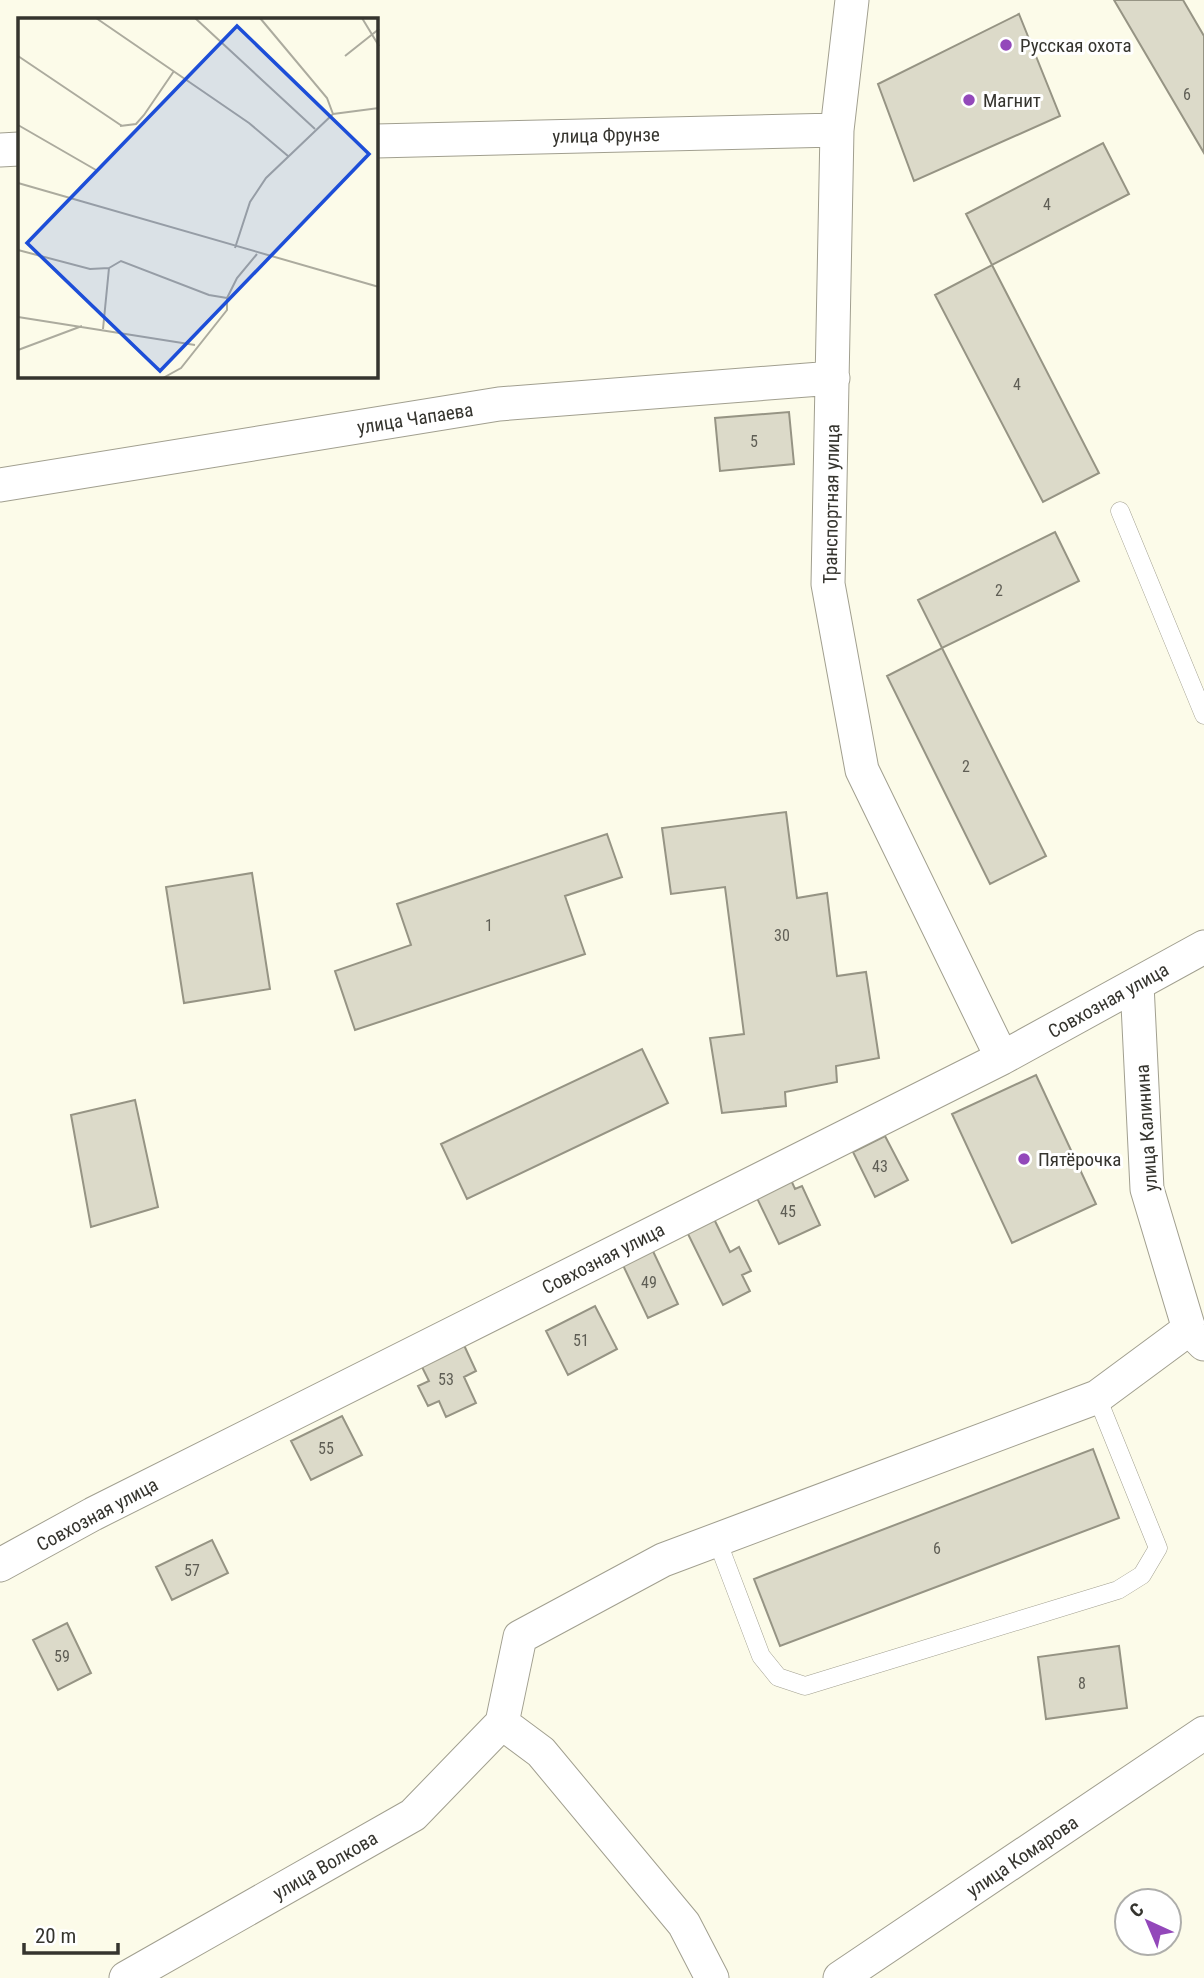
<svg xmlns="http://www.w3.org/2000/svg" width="1204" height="1978" font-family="'Roboto Condensed',sans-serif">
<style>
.building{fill:#dcdac9;stroke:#969484;stroke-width:2}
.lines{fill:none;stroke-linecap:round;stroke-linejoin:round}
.service-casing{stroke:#a19f8f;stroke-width:19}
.minor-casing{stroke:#a19f8f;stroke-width:35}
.service{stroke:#fff;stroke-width:18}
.minor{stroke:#fff;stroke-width:33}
.poi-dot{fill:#9348ba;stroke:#fff;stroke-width:2.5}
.labels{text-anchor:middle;stroke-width:6;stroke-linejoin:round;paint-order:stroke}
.number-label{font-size:16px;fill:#5f5e55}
.poi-label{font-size:19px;fill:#35342e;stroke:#fff;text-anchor:start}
.street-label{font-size:19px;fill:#35342e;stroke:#fff}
.inset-road{fill:none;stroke:#acab9e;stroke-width:2}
.view{fill:#1d4ed8;fill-opacity:0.15;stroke:#1d4ed8;stroke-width:3.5}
.inset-edge{fill:none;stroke:#35342e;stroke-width:3.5}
</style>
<rect width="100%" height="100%" fill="#fcfbe9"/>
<!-- building -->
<path class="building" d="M1114 0H1183L1204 36V153Z
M1019 14 1060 116 914 181 878 84Z
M1103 143 1129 194 992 265 966 214Z
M992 265 1099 473 1043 502 935 295Z
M789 412 794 464 720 471 715 418Z
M1055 532 1079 581 942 648 918 600Z
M942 648 1046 856 990 884 887 676Z
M786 812 797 898 827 893 837 976 866 972 879 1058 836 1066 837 1082 785 1092 786 1106 722 1113 710 1038 744 1034 725 887 671 894 662 828Z
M607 834 622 877 565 896 585 954 355 1030 335 971 411 945 397 904Z
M252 873 270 989 184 1003 166 887Z
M642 1049 668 1103 467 1199 441 1144Z
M1036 1075 1096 1204 1012 1243 952 1114Z
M135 1100 158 1207 91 1227 71 1115Z
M885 1136 908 1180 875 1197 853 1152Z
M791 1180 795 1189 802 1186 820 1225 779 1244 756 1196Z
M714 1219 730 1252 739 1247 751 1271 742 1275 750 1291 723 1305 687 1232Z
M651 1247 678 1304 648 1318 621 1261Z
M595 1306 617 1349 568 1375 546 1331Z
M463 1343 476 1371 464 1377 476 1403 446 1417 439 1401 428 1406 418 1386 429 1381 420 1363Z
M342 1416 362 1455 311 1480 291 1441Z
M1093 1449 1119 1518 780 1646 754 1579Z
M212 1540 228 1573 172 1600 156 1567Z
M67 1623 91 1673 58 1690 33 1640Z
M1119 1646 1127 1708 1046 1719 1038 1657Z"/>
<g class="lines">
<!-- service casing -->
<g class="service-casing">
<path id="service" d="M1120 511 1204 715
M717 1540 761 1656 778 1677 805 1686 1118 1590 1142 1575 1158 1548 1097 1397"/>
</g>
<!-- minor casing -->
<g class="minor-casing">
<path id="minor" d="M852 0 837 130 828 584 862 770 1002 1058
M376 141 837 130
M0 150 19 149
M0 485 499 404 833 378
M1137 984 1147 1189 1189 1329 1204 1344
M0 1565 93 1514 1002 1058 1204 947
M502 1723 520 1637 663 1560 1097 1397 1189 1329
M502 1723 541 1752 684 1924 712 1978
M126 1978 413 1815 502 1723
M840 1978 1204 1733"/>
</g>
<!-- service -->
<use href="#service" class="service"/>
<!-- minor -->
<use href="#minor" class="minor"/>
</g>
<!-- markers -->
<g class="poi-dot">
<circle cx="1006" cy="45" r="7"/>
<circle cx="969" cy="100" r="7"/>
<circle cx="1024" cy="1159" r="7"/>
</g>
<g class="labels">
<!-- number labels -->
<g class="number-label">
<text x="1187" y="100">6</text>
<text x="1047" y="210">4</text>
<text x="1017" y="390">4</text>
<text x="754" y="447">5</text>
<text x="999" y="596">2</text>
<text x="966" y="772">2</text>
<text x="489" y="931">1</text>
<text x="782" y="941">30</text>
<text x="880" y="1172">43</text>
<text x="788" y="1217">45</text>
<text x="649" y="1288">49</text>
<text x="581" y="1346">51</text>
<text x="446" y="1385">53</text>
<text x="326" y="1454">55</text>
<text x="937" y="1554">6</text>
<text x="192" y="1576">57</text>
<text x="62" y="1662">59</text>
<text x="1082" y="1689">8</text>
</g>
<!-- poi labels -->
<g class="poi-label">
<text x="1020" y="52">Русская охота</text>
<text x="983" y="107">Магнит</text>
<text x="1038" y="1166">Пятёрочка</text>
</g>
<!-- street labels -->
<g class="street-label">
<text transform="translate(606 135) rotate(-1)" y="7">улица Фрунзе</text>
<text transform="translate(415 418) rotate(-9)" y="7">улица Чапаева</text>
<text transform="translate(831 504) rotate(-89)" y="7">Транспортная улица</text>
<text transform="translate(1108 1000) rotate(-29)" y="7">Совхозная улица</text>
<text transform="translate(1146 1128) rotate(-94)" y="7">улица Калинина</text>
<text transform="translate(603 1258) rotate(-27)" y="7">Совхозная улица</text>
<text transform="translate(97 1514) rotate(-28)" y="7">Совхозная улица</text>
<text transform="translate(1022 1856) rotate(-34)" y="7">улица Комарова</text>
<text transform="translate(325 1865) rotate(-30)" y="7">улица Волкова</text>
</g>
</g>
<!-- overview -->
<g transform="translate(18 18)">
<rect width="360" height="360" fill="#fcfbe9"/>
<path class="inset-road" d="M78 0 231 105 270 138M177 0 297 111M242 0 309 80 315 96M344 0 361 28M0 38 104 108M327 38 361 11M315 96 361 90M0 107 78 152M102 108 118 106 126 97 156 53M0 165 361 269M217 230 232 184 248 160 315 96M0 232 72 251 91 250M91 250 103 243 191 277 209 280M0 299 177 327M85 311 91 250M0 332 64 308M145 360 163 350 209 292V280L219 260 239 236"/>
<path class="view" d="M219 8 351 136 142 353 9 225Z"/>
<rect width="360" height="360" class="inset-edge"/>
</g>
<!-- north arrow -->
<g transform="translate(1148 1922) rotate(316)"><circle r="33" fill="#ffffff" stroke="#aeaeab" stroke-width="2"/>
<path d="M0-5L12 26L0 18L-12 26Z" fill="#9348ba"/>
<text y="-10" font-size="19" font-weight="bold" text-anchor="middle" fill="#35342e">С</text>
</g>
<!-- scale -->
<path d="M24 1943v10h94v-10" fill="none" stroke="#35342e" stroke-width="3.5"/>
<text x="35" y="1943" font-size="21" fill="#35342e" stroke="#ffffff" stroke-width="5" paint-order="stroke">20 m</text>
</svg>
